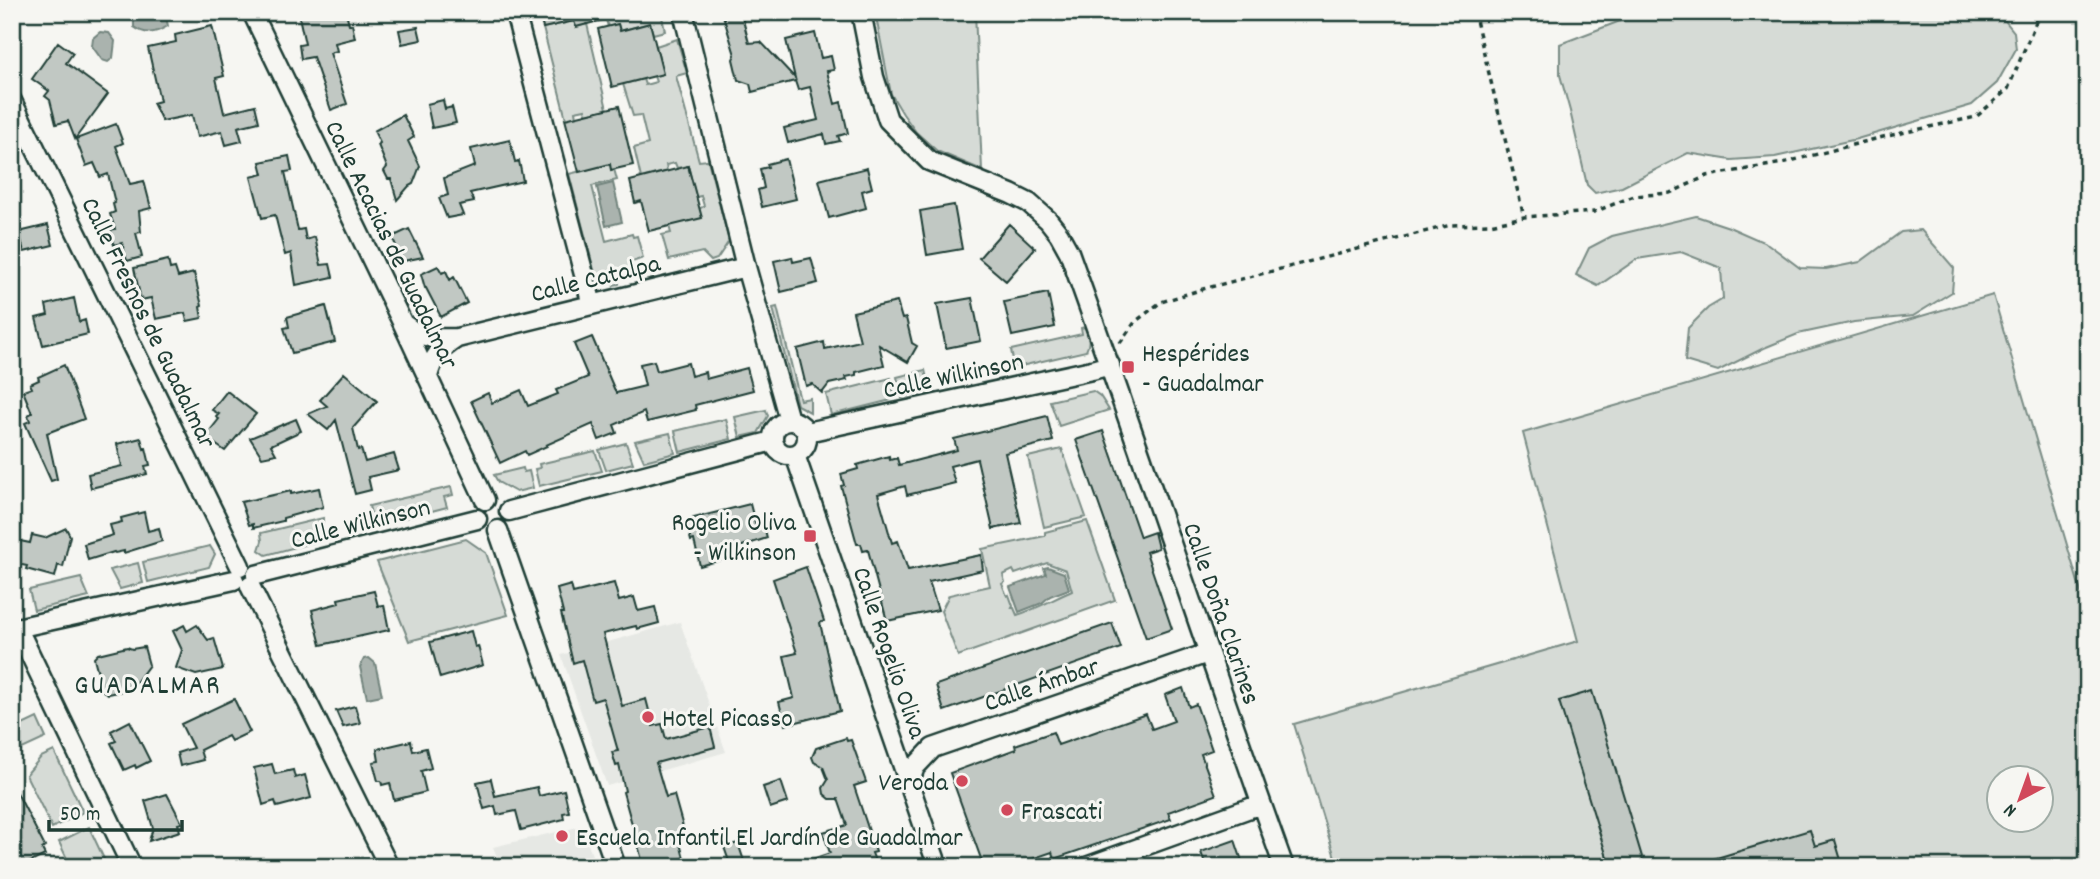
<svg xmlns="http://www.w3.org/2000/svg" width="2100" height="879" font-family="Dekko,sans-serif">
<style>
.built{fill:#e6e8e4}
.green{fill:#d6dbd6;stroke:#7a8c85;stroke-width:2;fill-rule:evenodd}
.water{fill:#aab3ae;stroke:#72847d;stroke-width:2}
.building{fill:#c1c8c3;stroke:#1f3d34;stroke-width:2}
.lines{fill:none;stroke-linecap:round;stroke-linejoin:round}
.street-casing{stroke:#1f3d34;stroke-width:23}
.path{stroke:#1f3d34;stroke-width:3.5;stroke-dasharray:5 5;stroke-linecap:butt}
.street{stroke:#f6f6f2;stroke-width:18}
.poi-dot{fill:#d1495b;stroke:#f6f6f2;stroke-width:2.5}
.labels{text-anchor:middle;stroke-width:6;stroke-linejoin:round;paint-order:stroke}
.street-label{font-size:26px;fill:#1f3d34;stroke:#f6f6f2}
.poi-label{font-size:26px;fill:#1f3d34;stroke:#f6f6f2;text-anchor:start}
.neighbourhood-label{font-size:28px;letter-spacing:2px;fill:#1f3d34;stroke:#f6f6f2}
</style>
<rect width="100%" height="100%" fill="#f6f6f2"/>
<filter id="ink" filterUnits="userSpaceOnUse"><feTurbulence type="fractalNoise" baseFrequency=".0143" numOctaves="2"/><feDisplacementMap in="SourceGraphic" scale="14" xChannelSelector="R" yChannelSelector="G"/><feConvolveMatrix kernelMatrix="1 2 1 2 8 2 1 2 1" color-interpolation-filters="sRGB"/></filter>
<g filter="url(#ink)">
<!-- built -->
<path class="built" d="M680 622 726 752 607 786 561 655Z
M582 826 596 867H501L493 847Z"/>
<!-- green -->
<path class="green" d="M604 12H661L665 31 653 34 650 23 620 31 618 24 608 27Z
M875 12H975L982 170 937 151 916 132 903 114 891 94Z
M1655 12H1998L2014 32 2016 49 1997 83 1972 105 1857 139 1775 157 1731 160 1688 153 1622 187 1595 193 1587 185 1570 111 1560 75V44L1628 18Z
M574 21 576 27 587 24 607 109 586 114 585 109 575 111 576 117 566 119 543 28Z
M677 39 687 73 676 76 699 161 708 160 729 241 717 259 711 261 702 252 669 260 662 235 671 233 669 226 704 206 701 196 696 197 688 166 677 168 675 163 666 165 667 171 641 178 634 148 648 144 641 115 633 116 623 84 643 79 645 85 656 82 654 76 663 74 656 46Z
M610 164 611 169H614L617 180 592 186 606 241 632 234 633 237 637 236 643 258 629 263 631 269 617 273 619 284 614 285 595 274 569 174Z
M1696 216 1729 227 1768 244 1800 268 1826 269 1860 262 1901 232 1921 230 1954 268 1952 292 1913 316 1854 322 1798 334 1764 348 1718 371 1685 361 1688 328 1708 308 1723 299 1721 268 1681 252 1637 259 1598 286 1576 275 1589 248 1612 236Z
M1993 295 2088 616V867H1338L1294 724 1578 641 1523 433ZM1998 778H2040V820H1998Z
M777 307 800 400 810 398V412L797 405 773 308Z
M1085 327C1088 336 1091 341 1086 351L1021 366 1015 370 1011 350 1082 334 1081 328Z
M925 370 930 391 902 398 897 377Z
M891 378 895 399 831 415 826 394Z
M1093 391 1100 396 1109 410 1059 426 1050 401Z
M766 410 768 416 758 433 740 437 735 417Z
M726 419 731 439 680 452 675 431Z
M670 433 675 453 644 461 635 441Z
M626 443 633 463 606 470 599 450Z
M1062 449 1086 517 1044 527 1028 457Z
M595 451 602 471 539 486 535 469 540 468 539 464Z
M523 468 524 472 529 471 533 488 516 492 498 482 494 475Z
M451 487 453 495 444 497 447 507 374 526 369 506Z
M323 518 322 540 266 555 259 550 262 541 261 533Z
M1087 521 1115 600 958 656 941 611 949 595 990 586 982 549 1045 536V532ZM1047 563 1066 570 1072 591C1053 599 1037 609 1017 615L1014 608H1012L1013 606 1009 595 1007 596 1002 584 1005 582 1003 575 1013 570 1015 574Z
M466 539 486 553 508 615 409 641 377 562Z
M210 546 215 554 209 567 148 582 143 562Z
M138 563 143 583 120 589 110 570Z
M81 578 89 597 34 610 29 590Z
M37 718 46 738 18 751 12 738V730Z
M54 751 83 812 52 828 26 775 41 757Z
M89 827 105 861 95 867H71L59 842Z"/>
<!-- water -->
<path class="water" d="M157 12H165L168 26C156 33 146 36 134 27V19L139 14H155Z
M100 32 109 33 115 41 113 58 108 62 102 60 92 46 93 38Z
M613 183 622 222 606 226 597 187Z
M1048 567 1064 573 1069 589 1050 596 1042 603 1019 612 1010 587 1046 574 1044 568Z
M369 658 375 663 382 695 367 698 360 667 364 659Z"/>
<!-- building -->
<path class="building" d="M298 12H346L349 24H352L355 38 335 43 337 51 330 53 347 104 331 110 313 57 301 59 299 45 305 44Z
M538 12H614V17L576 27 574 21 543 28Z
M722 12H741L749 43 761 42 795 78 786 40 815 33 821 58 831 56 834 70 827 71 835 104 841 102 848 133 838 136 840 141 826 144 824 134 788 143 784 128 818 120 810 87 798 90 795 81 752 92 750 84 738 80 733 59 735 55Z
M650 23 663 74 612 87 598 29 618 24 620 31Z
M212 26 224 76 216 78 224 113 255 105 259 122 238 127 242 141 226 145 222 131 197 137 192 115 162 121 153 103 160 101 148 48 176 42 175 35Z
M418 27 421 40 402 44 399 30Z
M58 42 73 53 66 63 108 94 75 139 68 121 56 124 50 100 45 96 49 91 32 79Z
M443 100 445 109 452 107 456 123 432 128 427 104Z
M619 106 633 165 611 170 610 164 579 172 565 119Z
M403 115 414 137 408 141 420 166 413 184 409 186 397 200 391 179H388L384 171 387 167 378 145 380 143 374 131Z
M116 124 123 143 116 146 130 184 144 181 151 208 139 211 141 232 136 233 142 257 127 261 122 243 114 245 110 230 115 229 110 214 115 212 113 204 115 203 108 174 100 177 94 163 86 166 76 139Z
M510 140 515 162 519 161 523 181 470 193 474 202 459 205 463 215 447 218 439 198 448 195 444 178 475 166 471 149Z
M289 156 292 171 285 172 298 230 304 229 306 240 315 237 321 265 330 264 333 277 296 285 291 253 285 255 275 215 262 218 251 177 263 174 260 162Z
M786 159 796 199 762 207 758 190 764 188 760 169 768 167 767 164Z
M688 166 702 218 649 231 641 201 635 203 630 181Z
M867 168 872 188 862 191 866 208 829 218 819 180Z
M954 205 962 249 927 255 920 211Z
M1009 224 1035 248 1006 281 979 258Z
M48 225 53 245 24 252 19 232Z
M409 229 423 257 403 261 392 237Z
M792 257 793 262 811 258 818 283 781 292 774 261Z
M168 260 170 269 175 268 178 277 194 273 202 306 200 307 202 318 187 321 185 313 156 319 151 298 141 300 134 268Z
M438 266 442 273 446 271 450 280 454 277 467 303 441 317 426 288H425L421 274Z
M1048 293 1055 327 1012 336 1004 302Z
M74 298 79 322 85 320 88 334 43 345 36 318 48 315 46 305Z
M972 298 981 341 946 348 937 304Z
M897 302 902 319 906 318 912 343 917 346 908 362 879 345 884 365 856 372V375L846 377 847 380 829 384 822 393 812 384 806 386 797 349 824 342 825 349 860 341 853 312Z
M326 306 335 342 292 353 284 328 289 327 287 317Z
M592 337 616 393 645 386 640 364 654 361 657 371 688 363 691 376 705 372 706 379 747 368 753 390 695 405 696 410 647 422 644 412 614 425 617 433 599 440 593 424 546 445 547 446 527 455 525 451 500 463 471 401 488 393 492 403 521 390 528 406 558 394 556 390 588 377 574 344Z
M64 365 84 419 47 433 57 479 51 481 25 423 30 421 28 415 32 413 23 391 32 388 30 384 39 380 38 377Z
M344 373 377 401 353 428 358 450 361 449 365 462 394 454 399 470 368 477 371 490 355 494 336 420 328 430 308 414 327 406 320 400Z
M227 391 256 414 225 451 205 437 219 419 216 417 219 414 212 410Z
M1047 416 1053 441 1005 453 1021 523 993 529 977 459 950 466 955 483 907 495 905 486 878 494 892 543 898 541 908 570 981 555 983 570 929 582 938 610 887 621 868 550 863 551 861 544H857L841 486 844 485 841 474 858 469 857 465 889 456 890 460 897 458 899 465 957 450 954 439Z
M296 419 301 431 271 445 276 454 262 457 250 438Z
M1103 431 1140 537 1154 532 1158 548 1146 552 1172 629 1146 638 1076 440Z
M141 438 144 449 146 448 150 465 145 466 147 474 91 488 88 474 122 466 117 444Z
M319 488 323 507 283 518V521L253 528V524L249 525 241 502 291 491V494Z
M750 504 756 527 764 525 767 538 736 548 738 555 700 566 694 540 691 541 686 520Z
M144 512 148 531 159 528 162 541 124 553V551L115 553 114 552 88 560 84 544 113 535 110 525 122 522 121 518Z
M66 528 70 536 63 567 58 565 55 577 26 569 27 566 12 563V547L18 549 20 541 30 543 32 535 45 538Z
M806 567 824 621 820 623 840 711 785 725 779 702 794 698 784 656 797 653 773 579Z
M614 583 619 601 634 597 638 611 655 607 659 623 637 629 636 626 603 634 622 706 646 699 653 726 662 724 666 739 710 727 715 747 656 763 666 797 674 795 685 834 678 836 684 858 652 867H644L623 792 625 791 619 765 616 766 612 752 618 751 603 698 593 701 582 660 573 663 561 613H563L557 589 571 585 573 593Z
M374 591 378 606 384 605 389 630 321 645 312 610 339 603 338 599Z
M1112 623 1121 648 944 711 936 685Z
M184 625 187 631 197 625 208 640 214 638 223 669 196 675 176 668 182 650 173 631Z
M471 631 475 647 478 646 483 665 440 678 430 642Z
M127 647 132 649 144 647 149 665 131 689 108 694 103 691 94 658 98 654Z
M1183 688 1189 707 1196 704 1212 750 1201 754 1216 795 1168 812 1171 819 1054 859 1052 852 1008 867H984L950 773 1016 749 1015 745 1053 732 1058 745 1146 714 1152 729 1174 721 1165 695Z
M1592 691 1645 867H1610L1559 701Z
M234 699 250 732 231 741 228 736 200 750 203 760 180 766 177 753 193 748 181 724Z
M355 706 360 723 343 727 336 711Z
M130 721 150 761 136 768 135 765 124 770 111 743 116 741 111 731Z
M846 738 847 741 851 740 866 782 854 786 876 852 872 853 875 861 856 867H798V864L830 853 823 832 847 825 838 799H830L824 794 823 788 828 780 823 767 814 762 812 757 816 748Z
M411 741 413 751 426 748 431 768 421 771 426 792 394 800 390 783 382 785 381 781H378L373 762 379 761 377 749Z
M272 764 275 774 293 770 295 778 305 775 311 798 277 807 275 801 263 805 254 768Z
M491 779 495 796 537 787 539 796 564 790 569 812 563 813 564 819 521 830 516 811 497 815 495 806 484 809 477 782Z
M781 781 788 802 770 808 763 787Z
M12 783 45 847 42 849 45 855 21 867 12 849Z
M167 794 182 823 178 824 180 831 149 841 153 828 145 801Z
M1810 830 1815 846 1835 840 1843 867H1701L1700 863Z
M1235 840 1244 867H1206L1201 852Z
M738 843 746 867H731L724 847Z"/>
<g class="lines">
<!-- street casing -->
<g class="street-casing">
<path id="street" d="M252 12 403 324 485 500
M515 12 592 305
M683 12 746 267 789 420
M861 12 874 77 888 120 929 161 1011 194 1029 203 1048 220 1059 234 1069 252C1143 456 1210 662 1284 867
M12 101 240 566
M405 325C423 339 435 339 457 338L746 267
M428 376C434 355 439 350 457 338
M773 438a17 17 0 1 1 34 0a17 17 0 1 1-34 0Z
M807 432 1092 370 1110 365
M795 455 938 867
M509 511 773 441
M498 530 616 867
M256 575 477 519
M250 586 389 867
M17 627 132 867
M12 629 234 580
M909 783 915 767 933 748 1208 653
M1086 867 1261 804"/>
</g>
<!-- path -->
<path class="path" d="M1474 12 1524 217
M1120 343 1135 322 1161 302 1203 289 1451 225 1490 224 1524 217 1594 212 1634 196 1670 193 1707 176 1783 163 1883 137 1976 117 2008 89 2040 12"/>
<!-- street -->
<use href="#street" class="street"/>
</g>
</g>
<!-- markers -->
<g class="poi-dot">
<rect x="1121" y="360" width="14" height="14" rx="3.5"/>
<rect x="803" y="529" width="14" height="14" rx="3.5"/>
<circle cx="648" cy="717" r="7"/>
<circle cx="962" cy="781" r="7"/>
<circle cx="1007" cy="810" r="7"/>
<circle cx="562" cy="836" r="7"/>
</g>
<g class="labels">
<!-- street labels -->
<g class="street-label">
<text transform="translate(393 244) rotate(64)" y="9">Calle Acacias de Guadalmar</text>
<text transform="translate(595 277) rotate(-14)" y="9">Calle Catalpa</text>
<text transform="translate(150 322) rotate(64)" y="9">Calle Fresnos de Guadalmar</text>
<text transform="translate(953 374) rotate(-12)" y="9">Calle Wilkinson</text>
<text transform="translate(360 522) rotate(-14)" y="9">Calle Wilkinson</text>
<text transform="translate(1223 613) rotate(71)" y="9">Calle Doña Clarines</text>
<text transform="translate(891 652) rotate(71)" y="9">Calle Rogelio Oliva</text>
<text transform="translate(1041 683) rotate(-19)" y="9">Calle Ámbar</text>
</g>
<!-- poi labels -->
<g class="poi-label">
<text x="1142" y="361">Hespérides<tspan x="1142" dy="30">- Guadalmar</tspan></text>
<text x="796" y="530" text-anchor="end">Rogelio Oliva<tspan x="796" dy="30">- Wilkinson</tspan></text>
<text x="662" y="726">Hotel Picasso</text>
<text x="948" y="790" text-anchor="end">Veroda</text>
<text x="1021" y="819">Frascati</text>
<text x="576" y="845">Escuela Infantil El Jardín de Guadalmar</text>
</g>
<!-- neighbourhood labels -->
<g class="neighbourhood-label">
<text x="148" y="693">GUADALMAR</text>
</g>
</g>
<!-- margin -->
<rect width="2100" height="879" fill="none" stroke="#f6f6f2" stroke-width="42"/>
<rect x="21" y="21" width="2058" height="837" fill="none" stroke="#1f3d34" stroke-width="2.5" filter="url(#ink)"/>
<!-- north arrow -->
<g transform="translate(2020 799) rotate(221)"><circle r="33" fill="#f6f6f2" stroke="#a0aca6" stroke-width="2"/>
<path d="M0-5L12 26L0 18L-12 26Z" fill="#d1495b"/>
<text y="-10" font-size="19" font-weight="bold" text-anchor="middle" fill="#1f3d34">N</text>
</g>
<!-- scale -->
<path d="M49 820v10h133v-10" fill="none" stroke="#1f3d34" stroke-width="3.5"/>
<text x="60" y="820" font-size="21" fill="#1f3d34" stroke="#f6f6f2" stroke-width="5" paint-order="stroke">50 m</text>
</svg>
